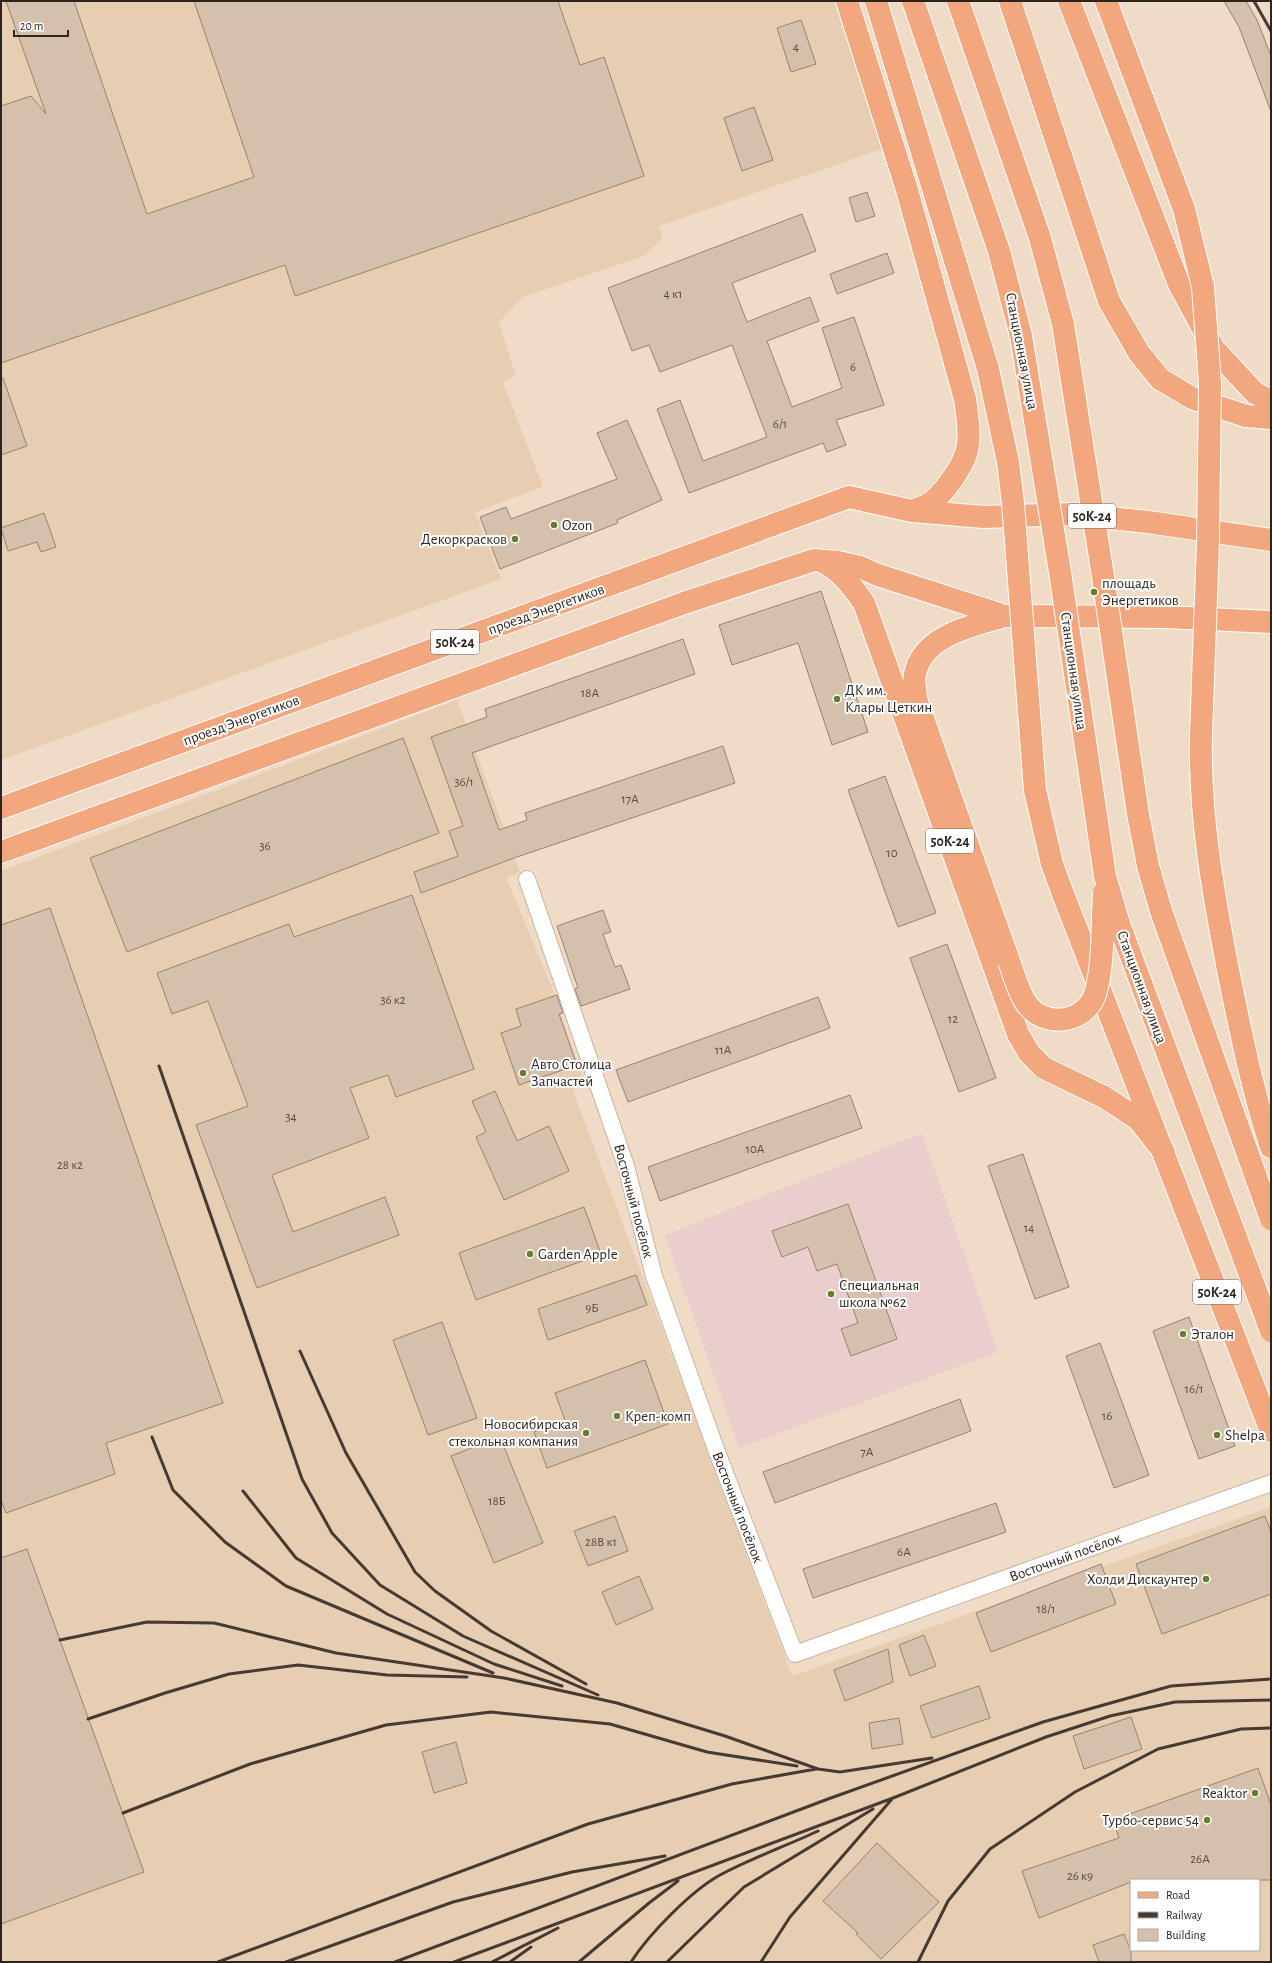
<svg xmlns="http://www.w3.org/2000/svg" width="1272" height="1963" font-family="'Alegreya Sans',sans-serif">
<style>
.built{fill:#e7cdb2;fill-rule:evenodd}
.education{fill:#e9cecd}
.building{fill:#d5c0ab;stroke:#96836f}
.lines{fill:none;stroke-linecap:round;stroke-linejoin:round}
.minor-casing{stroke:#c9b4a0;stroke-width:18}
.primary-casing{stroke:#fff;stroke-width:24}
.minor{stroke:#fff;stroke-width:16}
.primary{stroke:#f3a77f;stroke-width:22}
.rail{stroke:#453b32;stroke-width:3}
.primary-bridge-casing{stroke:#fff;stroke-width:24;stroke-linecap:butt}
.primary-bridge{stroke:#f3a77f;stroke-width:22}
.poi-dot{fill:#687c2d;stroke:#fff;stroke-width:1.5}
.labels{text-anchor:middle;stroke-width:4;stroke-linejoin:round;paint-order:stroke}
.number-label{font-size:13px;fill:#574c40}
.shield{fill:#fff;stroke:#6c6661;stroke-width:1}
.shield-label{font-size:14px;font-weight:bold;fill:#2d251d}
.street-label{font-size:15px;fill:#2d251d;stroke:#fff}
.poi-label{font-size:15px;fill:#2d251d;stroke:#fff;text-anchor:start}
</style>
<rect width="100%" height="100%" fill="#f0dbc6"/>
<!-- built -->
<path class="built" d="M1 1H841L885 148 659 226 662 239 644 256 523 297 499 322 516 376 503 382 543 487 475 512 501 579 1 760Z
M457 700 520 872 506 877 554 993 581 1074 573 1091 792 1676 1271 1507V1962H1V871ZM1131 1880H1259V1950H1131Z"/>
<!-- education -->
<path class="education" d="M922 1133 998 1352 739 1448 665 1235Z"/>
<!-- building -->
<path class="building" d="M6 1H74L147 214 254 177 194 1H558L580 65 604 57 644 176 295 296 285 265 1 363V106L31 96 46 114Z
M1224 1H1246L1257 20 1271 56V109H1270L1239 27Z
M801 20 816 64 791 72 777 28Z
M754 107 773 160 742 171 724 118Z
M867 192 875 216 856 222 849 198Z
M802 214 816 251 732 283 747 322 810 297 819 321 767 341 792 407 842 388 822 328 854 317 884 405 836 420 846 445 827 452 823 443 689 493 657 409 680 400 703 461 767 437 732 345 660 372 649 345 632 351 608 288Z
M887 253 894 273 837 294 830 274Z
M3 378 27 446 1 455V379Z
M627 420 662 500 617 520 618 523 500 569 480 517 506 507 511 519 617 479 597 433Z
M44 513 56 547 41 552 37 542 8 551 1 528Z
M821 591 868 732 832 745 798 643 732 665 719 625Z
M683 639 695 674 472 753 499 830 527 820 525 813 723 746 735 783 514 858 421 893 414 872 458 856 449 831 463 826 431 737 487 717 485 709Z
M403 738 439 833 127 952 90 858Z
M885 776 936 913 898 927 848 790Z
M412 895 474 1069 396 1097 388 1075 350 1088 369 1138 272 1175 293 1232 385 1197 399 1235 257 1288 196 1125 248 1106 208 1001 172 1014 157 973 289 924 294 937Z
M50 908 223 1403 106 1443 115 1474 6 1513 1 1500V925Z
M603 910 611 932 603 934 615 967 621 965 630 989 581 1006 575 989 578 988 557 926Z
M947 944 996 1078 959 1092 910 958Z
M557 995 563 1013 559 1014 577 1065 519 1085 501 1033 521 1026 516 1009Z
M818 997 830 1028 628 1102 616 1070Z
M495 1091 517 1141 549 1126 569 1171 504 1200 476 1137 486 1132 472 1101Z
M850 1095 862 1128 660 1201 648 1167Z
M1023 1154 1069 1287 1035 1299 988 1166Z
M848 1204 897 1339 851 1356 841 1329 858 1323 837 1264 817 1271 808 1247 782 1257 772 1231Z
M584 1207 601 1254 476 1300 459 1253Z
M636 1275 647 1305 548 1340 538 1309Z
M1189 1317 1235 1446 1199 1459 1153 1331Z
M442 1322 477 1418 428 1435 393 1340Z
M1100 1343 1149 1475 1114 1488 1066 1356Z
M645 1360 668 1424 547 1468 534 1432 565 1420 555 1393Z
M960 1399 971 1431 775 1503 763 1472Z
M500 1437 543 1543 494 1563 451 1456Z
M996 1503 1006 1532 813 1598 803 1569Z
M615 1516 628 1551 588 1566 574 1531Z
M1265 1516 1271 1532V1594L1162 1634 1136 1564Z
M27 1549 144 1872 1 1924V1558Z
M1101 1564 1116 1604 991 1652 976 1613Z
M639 1576 653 1609 616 1625 602 1592Z
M924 1635 936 1666 910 1676 899 1645Z
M888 1649 893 1682 845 1701 834 1670Z
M979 1686 990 1718 932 1738 920 1706Z
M1131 1717 1142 1749 1084 1769 1073 1736Z
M899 1718 903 1744 872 1749 869 1723Z
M456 1742 467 1783 434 1793 422 1752Z
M1258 1768 1271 1805V1880H1131V1882L1039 1918 1022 1871 1119 1838 1113 1820Z
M877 1843 939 1902 881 1959 856 1934 858 1933 823 1901Z
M1124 1934 1131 1951V1962H1099L1093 1945Z"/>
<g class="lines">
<!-- minor casing -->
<g class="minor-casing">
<path id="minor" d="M527 879 626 1166 654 1276 717 1452 795 1654 1271 1483"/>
</g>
<!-- primary casing -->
<g class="primary-casing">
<path id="primary" d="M847 1 907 190 965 399C967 414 970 430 968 445 966 463 944 494 929 504 924 507 917 509 912 511
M1010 1 1109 301 1139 353 1160 379 1192 398 1246 416 1271 418
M1069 1 1179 284 1214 349 1255 393 1271 401
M1106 1 1184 209
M823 562C841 571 852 586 864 603L1018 1034 1029 1053 1044 1068 1104 1097 1138 1119 1164 1152
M1005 616C972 626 923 635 915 674 913 682 916 691 916 699L1009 961
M1201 735C1199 814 1213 892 1228 970 1240 1029 1252 1089 1271 1147
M1 808 849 497 912 511 984 517 1071 514 1148 522 1271 540
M1 852 684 603 814 560 838 562 860 567 878 575 1005 616 1165 617 1271 622
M1063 894 1271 1431"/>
</g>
<!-- minor -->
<use href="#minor" class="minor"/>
<!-- primary -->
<use href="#primary" class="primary"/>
<!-- rail -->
<path class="rail" d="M1254 1 1271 31
M159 1066 302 1479 332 1533 380 1585 463 1636 598 1695
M300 1351 346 1453 415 1572 435 1591 491 1631 586 1684
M152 1437 173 1490 225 1542 286 1586 493 1673
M243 1491 296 1558 387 1614 494 1664 562 1686
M60 1640 147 1622 214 1623 336 1653 504 1678 617 1703 725 1736 818 1769 840 1772 932 1758
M88 1719 165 1693 229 1674 298 1665 387 1675 467 1677
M123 1813 250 1764 386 1725 491 1712 610 1724 707 1752 797 1766
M218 1962 588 1824 732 1784 816 1769
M286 1962 453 1902 572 1872 665 1856
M395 1962 828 1799 1043 1722 1171 1686 1271 1679
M454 1962 893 1798 1046 1737 1110 1716 1175 1702 1271 1700
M492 1962 558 1928
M510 1962 531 1947
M579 1962 649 1903 678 1881
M631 1962C649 1934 691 1891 720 1875 752 1858 786 1846 818 1831
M667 1962 744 1887 873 1809
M761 1962 790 1917 892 1799
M918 1962 948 1901 990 1849 1075 1792 1158 1749 1241 1729 1271 1728"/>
<!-- primary-bridge casing -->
<g class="primary-bridge-casing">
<path id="primary-bridge" d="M876 1 988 369 1008 462 1013 503 1035 790 1052 864 1063 894
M913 1 999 251 1021 336 1060 572 1105 876 1119 924 1271 1331
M958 1 1040 238 1063 324 1102 570 1138 814 1148 866 1161 911 1271 1219
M1184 209 1203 287 1210 383 1208 543 1201 735
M1009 961C1014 975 1018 991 1026 1003 1045 1030 1088 1023 1096 991 1104 961 1102 924 1104 893"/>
</g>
<!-- primary-bridge -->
<use href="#primary-bridge" class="primary-bridge"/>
</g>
<!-- markers -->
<g class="poi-dot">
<circle cx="554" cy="525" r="4"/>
<circle cx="515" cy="539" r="4"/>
<circle cx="1094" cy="592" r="4"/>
<circle cx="837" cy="699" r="4"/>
<circle cx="523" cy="1073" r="4"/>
<circle cx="530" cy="1254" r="4"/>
<circle cx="831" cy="1294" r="4"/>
<circle cx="1183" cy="1334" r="4"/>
<circle cx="617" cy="1416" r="4"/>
<circle cx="586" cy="1433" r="4"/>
<circle cx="1217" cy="1435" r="4"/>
<circle cx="1206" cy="1579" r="4"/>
<circle cx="1255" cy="1793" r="4"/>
<circle cx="1207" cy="1820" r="4"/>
</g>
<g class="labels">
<!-- number labels -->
<g class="number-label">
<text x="796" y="51">4</text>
<text x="673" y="298">4 к1</text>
<text x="853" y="371">6</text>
<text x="780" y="428">6/1</text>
<text x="590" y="697">18А</text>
<text x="464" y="786">36/1</text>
<text x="630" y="803">17А</text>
<text x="265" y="850">36</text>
<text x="892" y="857">10</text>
<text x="393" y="1004">36 к2</text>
<text x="953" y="1023">12</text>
<text x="723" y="1054">11А</text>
<text x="291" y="1121">34</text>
<text x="755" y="1153">10А</text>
<text x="70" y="1169">28 к2</text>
<text x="1029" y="1232">14</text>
<text x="592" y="1312">9Б</text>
<text x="1194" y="1393">16/1</text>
<text x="1107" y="1420">16</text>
<text x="867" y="1456">7А</text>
<text x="497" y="1505">18Б</text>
<text x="601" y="1546">28В к1</text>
<text x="904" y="1556">6А</text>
<text x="1046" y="1613">18/1</text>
<text x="1200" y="1863">26А</text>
<text x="1080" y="1880">26 к9</text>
</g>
<!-- shield labels -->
<g class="shield">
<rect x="1068" y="504" width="48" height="24" rx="3"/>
<rect x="431" y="630" width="48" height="24" rx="3"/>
<rect x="926" y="829" width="48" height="24" rx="3"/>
<rect x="1193" y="1280" width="48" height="24" rx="3"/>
</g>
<g class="shield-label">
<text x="1092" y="521">50К-24</text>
<text x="455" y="647">50К-24</text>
<text x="950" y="846">50К-24</text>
<text x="1217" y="1297">50К-24</text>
</g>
<!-- street labels -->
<g class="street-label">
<text transform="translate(1022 351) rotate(79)" y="5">Станционная улица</text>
<text transform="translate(546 609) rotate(-20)" y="5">проезд Энергетиков</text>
<text transform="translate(1074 671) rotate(82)" y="5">Станционная улица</text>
<text transform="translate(241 720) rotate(-20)" y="5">проезд Энергетиков</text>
<text transform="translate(1142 987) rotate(70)" y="5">Станционная улица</text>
<text transform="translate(634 1201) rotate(75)" y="5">Восточный посёлок</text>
<text transform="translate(738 1507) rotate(69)" y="5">Восточный посёлок</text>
<text transform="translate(1065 1557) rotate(-20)" y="5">Восточный посёлок</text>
</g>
<!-- poi labels -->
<g class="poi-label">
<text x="562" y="530">Ozon</text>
<text x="507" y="544" text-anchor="end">Декоркрасков</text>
<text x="1102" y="588">площадь<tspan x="1102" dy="17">Энергетиков</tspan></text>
<text x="845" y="695">ДК им.<tspan x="845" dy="17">Клары Цеткин</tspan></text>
<text x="531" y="1069">Авто Столица<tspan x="531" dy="17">Запчастей</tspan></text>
<text x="538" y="1259">Garden Apple</text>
<text x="839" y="1290">Специальная<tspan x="839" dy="17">школа №62</tspan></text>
<text x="1191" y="1339">Эталон</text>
<text x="625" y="1421">Креп-комп</text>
<text x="578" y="1429" text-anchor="end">Новосибирская<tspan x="578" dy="17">стекольная компания</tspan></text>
<text x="1225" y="1440">Shelpa</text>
<text x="1198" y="1584" text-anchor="end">Холди Дискаунтер</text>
<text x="1247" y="1798" text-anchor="end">Reaktor</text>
<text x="1199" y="1825" text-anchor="end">Турбо-сервис 54</text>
</g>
</g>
<!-- border -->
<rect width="1272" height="1963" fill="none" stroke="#2d251d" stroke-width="4"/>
<!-- legend -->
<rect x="1130" y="1879" width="130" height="72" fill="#ffffff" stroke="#aba8a5"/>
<rect x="1138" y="1892" width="20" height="6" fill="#f3a77f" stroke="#aba8a5"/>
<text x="1166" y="1899" font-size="12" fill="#2d251d">Road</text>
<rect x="1138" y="1912" width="20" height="6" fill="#453b32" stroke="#aba8a5"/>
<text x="1166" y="1919" font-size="12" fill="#2d251d">Railway</text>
<rect x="1138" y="1929" width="20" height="12" fill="#d5c0ab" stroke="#aba8a5"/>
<text x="1166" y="1939" font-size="12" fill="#2d251d">Building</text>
<!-- scale -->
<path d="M14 30v6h54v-6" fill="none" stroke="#2d251d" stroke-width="2"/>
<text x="20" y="30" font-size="12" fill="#2d251d" stroke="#ffffff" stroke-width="3" paint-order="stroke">20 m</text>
</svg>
